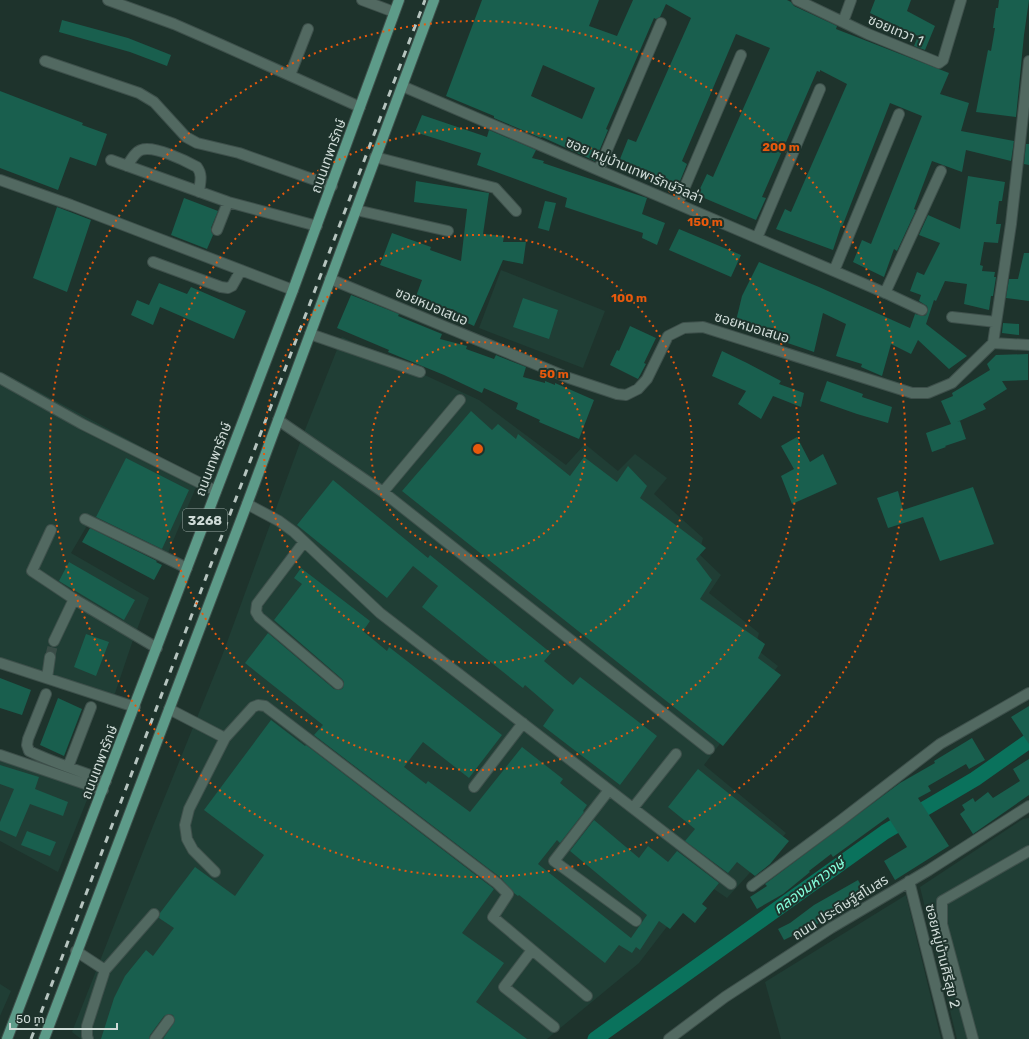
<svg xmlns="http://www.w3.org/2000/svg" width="1029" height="1039" font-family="Rubik,'Noto Sans Thai',sans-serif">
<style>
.built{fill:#203e35}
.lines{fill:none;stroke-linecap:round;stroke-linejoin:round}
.canal{stroke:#0a725c;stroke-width:15}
.building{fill:#195f4e;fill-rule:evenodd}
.minor-tunnel{stroke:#394c46;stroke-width:10;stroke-dasharray:10 5;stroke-linecap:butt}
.minor-casing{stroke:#3e504b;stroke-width:12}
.major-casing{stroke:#3e504b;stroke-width:12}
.minor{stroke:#526961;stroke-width:10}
.major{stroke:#5d9b89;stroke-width:10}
.rail{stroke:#b6c4bf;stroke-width:3;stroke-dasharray:7 7;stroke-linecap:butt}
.ring{fill:none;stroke:#e8590c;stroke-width:2;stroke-dasharray:2 4}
.labels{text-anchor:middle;stroke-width:4;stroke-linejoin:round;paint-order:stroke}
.shield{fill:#1e332c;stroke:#9aa9a4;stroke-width:1}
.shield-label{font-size:13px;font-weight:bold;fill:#cfdbd7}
.street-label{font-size:14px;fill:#cfdbd7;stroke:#1e332c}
.water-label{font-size:15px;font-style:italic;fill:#84ffdc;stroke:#1e332c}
.centre{fill:#e8590c;stroke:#1e332c;stroke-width:2}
.ring-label{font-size:12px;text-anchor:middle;font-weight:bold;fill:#e8590c;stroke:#1e332c;stroke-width:4;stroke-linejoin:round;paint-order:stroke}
</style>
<rect width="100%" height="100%" fill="#1e332c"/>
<!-- built -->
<path class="built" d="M501 270 605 311 583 368 479 328Z
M342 337 479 400 566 465 585 444 618 471 635 454 667 478 654 494 703 538 699 554 721 575 709 593 759 633 755 648 778 666 704 765 786 833 727 898 702 881 639 963 547 1039H81L72 1032 153 826 222 656 301 440Z
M0 371 200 478 164 562 88 524 71 553 149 598 133 640 111 705 0 668Z
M0 757 93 785 58 872 0 841Z
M1029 818V1039H957L920 887 1023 819Z
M906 895 941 1039H781L765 982Z
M0 984 11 991 0 1016Z"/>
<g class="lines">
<!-- canal -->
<path class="canal" d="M595 1039 885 832 975 779 1029 741"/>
</g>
<!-- building -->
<path class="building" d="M482 0H599L589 26 617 36 633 0H787L791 2 794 6 837 26 836 29 949 73 940 94 969 103 961 131 1014 141 1011 161 966 150 962 172 932 161 914 209 916 210 897 251 894 249 884 277 853 262 862 240 871 244 922 116 890 103 842 227 841 226 833 250 776 229 785 209 791 212 847 84 820 70V72L817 71 762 197 766 198 756 220 697 195 707 174 713 177 770 48 736 34 682 161 687 164 678 186 620 159 628 139 636 142 691 18 666 4 660 17 656 19 654 18 606 129 608 130 595 161 542 137 541 138 494 118V116L446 96ZM543 65 595 88 582 119 531 96Z
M875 0H911L907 11 935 26 925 50 914 46 918 36 870 13Z
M999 0H1029L1024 35 1016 117 976 112 988 50 991 51 995 28H993L996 8H998Z
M62 20 128 38 171 55 167 66 130 52 59 32Z
M0 91 83 123 82 125 107 134 96 166 70 157 58 190 0 168Z
M422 115 487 137 489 130 536 150 532 158 544 161 543 163 647 198 642 214 665 223 657 245 642 238 643 233 565 207 567 198 477 165 481 153 415 132Z
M1026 144H1029V165L1024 164Z
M968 176 1005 182 1002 201H999L996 224H1001L998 243 984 242 980 265 983 266 982 271 995 272 994 277H996L993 296H991L989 310 964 304 967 284 945 281 936 301 934 300 926 324 967 356 949 369 918 340 911 354 891 344 882 376 861 367 862 364 836 356 846 324 823 313 814 352 735 325 742 296 759 262 819 287 910 328 915 314 923 316 926 315 928 310 927 306 919 301 921 295 910 291 917 272 924 275 940 243 919 235 928 215 960 229Z
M416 181 489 193 483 234 504 236 503 242H526L523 264 503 260 474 326 415 299 422 280 380 265 392 233 431 247 430 250 461 261 467 209 414 202Z
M184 198 218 211 211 228V231L213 235 207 249 171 235Z
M545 201 556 203 549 231 538 228Z
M57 207 91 220 67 292 33 278Z
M679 229 741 255 731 277 669 250Z
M1024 253H1029V301L1006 298 1009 279H1018Z
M159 283 187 294 191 287 246 311 234 339 160 307 153 325 131 315 137 300 149 305Z
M351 295 399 314 398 316 442 334 440 339 467 346 466 349 494 359 496 355 498 356 526 367 523 377 545 383V381L555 385V383L594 400 579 439 539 422 540 420 516 409 518 403 484 388 482 393 444 375 388 352 389 350 337 328Z
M523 298 558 310 549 339 513 327Z
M1003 323 1019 324V335L1002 333Z
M630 326 656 338 644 363 646 364 638 379 610 365 617 350 619 351Z
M722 351 747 363 781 381 779 384 804 393 801 407 773 396 761 419 738 404 746 391 712 376Z
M1028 354V380L1002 381 1007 389 983 404 986 409 957 422 960 421 966 439 945 446 946 447 932 452 926 433 951 424 941 401 953 396 952 393 990 370 987 364 996 355Z
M827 381 863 394 862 397 892 407 888 423 857 414 820 401Z
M471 411 492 430 498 424 516 439 518 434 570 476 584 457 617 482 628 466 647 486 640 498 706 548 696 559 712 580 700 599 765 644 758 658 781 675 723 746 402 491Z
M797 437 810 462 823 454 837 484 792 504 781 476 794 469 781 446Z
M126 458 189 490 162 549 96 517Z
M333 480 428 558 430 555 551 653 544 661 573 685 580 677 657 736 620 785 543 726 554 710 525 685 523 688 422 607 438 586 413 566 387 598 297 525Z
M973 487 994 544 940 561 923 517 888 528 877 498 898 491 903 510Z
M90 528 157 561 156 562 162 565 154 580 82 542Z
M69 562 135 600 124 620 59 581Z
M301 568 370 621 363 631 387 651 389 647 502 735 469 778 423 742 404 767 426 784 428 781 470 812 522 747 563 779 560 783 587 805 583 811 584 812 560 843 557 840 538 864 631 938 647 915 570 851 594 820 639 858 648 846 668 862 677 851 719 883 702 904 707 908 695 923 683 913 670 929 659 921 640 950 636 947 632 953 619 945 605 963 519 895 518 896 514 893 501 878 314 735 323 725 245 663 268 633 334 689 340 690 343 688 344 682 342 679 274 620 302 584 294 578Z
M86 634 109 642 96 676 74 667Z
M0 678 31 690 22 715 0 708Z
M58 698 82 709 64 756 40 745Z
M1029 706V744L1011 717Z
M271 720 305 746 306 745 494 889 462 933 504 963 476 1002 527 1039H163L175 1021 173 1015 169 1014 164 1016 150 1035 149 1039H101L114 998 125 976 146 950 153 956 174 928 159 918 160 913 195 867 235 896 264 855 204 810Z
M972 738 985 760 969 769 966 764 928 786 931 791 918 798 949 846 895 880 884 861 907 847 888 817 833 857 831 854 809 871 810 872 783 894 757 909 750 897 767 886 765 884 900 783 935 763 934 761Z
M1029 759V795L973 834 960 814 965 810 962 805 973 798 975 802 988 792 993 798 1020 781 1013 769Z
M0 765 39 777 35 789 68 802 63 816 30 804 16 837 0 830V822L14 789 0 784Z
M698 769 789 841 770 864 755 876 737 862 728 873 685 841 695 829 668 807Z
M27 831 56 842 50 856 21 845Z
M858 880 867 897 846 908 845 906 824 919 804 934 802 931 784 940 778 929 790 923 814 905Z"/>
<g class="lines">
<!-- minor-tunnel -->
<path class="minor-tunnel" d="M50 657 54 641"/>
<!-- minor casing -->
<g class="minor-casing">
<path id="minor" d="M108 0 174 24 222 45 360 107
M362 0 394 12
M797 0 868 34 939 63 943 60 961 0
M843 22 851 0
M45 61 139 93 154 102 186 137 197 143 239 153 332 186
M290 75 308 29
M402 86 890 295 922 310
M375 157 495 188 516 211
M111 160 228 202 317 226
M127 166C131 160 135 152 141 150 154 145 186 161 197 167 203 175 200 183 199 192
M599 169 661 23
M0 180 71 205 293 290
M678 203 741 55
M356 210 448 231
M217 230 228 202
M757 238 820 89
M153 262 221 287 228 288 232 286 241 270
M834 271 899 114
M330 279 569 378 617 394 626 395 638 389 647 379 668 336 684 328 703 327 912 393H928L952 383 993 343 1029 345
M885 293 941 171
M952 317 996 322
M310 334 420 372
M993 343 1011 224 1029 61
M0 378 82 424 216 491
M278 420 383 492 709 749
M383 492 460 400
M247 504 279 521 294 532 380 613 731 884
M85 519 187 568
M51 530 32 571 74 599 54 641
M304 542 257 604 256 612 259 617 338 684
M74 599 157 648
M0 663 135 707
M47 678 50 657
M46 694 28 739 27 745 29 751C54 763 80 771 106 781
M169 709 225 738 253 707 258 705 265 706 497 883 508 894 493 917 587 996
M0 755 103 790
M68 767 91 707
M474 787 523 723
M609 790 554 861 636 921
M633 808 676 754
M215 872 193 850 187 839 185 825 189 809 225 738
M909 881 949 1039
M752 886 840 821 940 744 1029 693
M532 950 504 987 554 1027
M76 951 105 970 87 1026V1036L88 1039
M105 970 154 914
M155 1039 169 1020
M669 1039 725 997 831 928 929 870 1029 806
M973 1039 942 924V901L1029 851"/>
</g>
<!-- major casing -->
<g class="major-casing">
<path id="major" d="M7 1039 293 290 399 0
M44 1039 247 504 434 0"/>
</g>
<!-- minor -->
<use href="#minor" class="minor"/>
<!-- major -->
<use href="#major" class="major"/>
<!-- rail -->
<path class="rail" d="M31 1039 425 0"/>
</g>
<!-- distance rings -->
<g class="ring">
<circle cx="478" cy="449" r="107"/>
<circle cx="478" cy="449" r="214"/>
<circle cx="478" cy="449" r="321"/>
<circle cx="478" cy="449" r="428"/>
</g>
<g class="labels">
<!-- shield labels -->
<rect class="shield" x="183" y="509" width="44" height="22" rx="3"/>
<g class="shield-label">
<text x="205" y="525">3268</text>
</g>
<!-- street labels -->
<g class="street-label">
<text transform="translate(896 30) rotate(23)" y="5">ซอยเทวา 1</text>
<text transform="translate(328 156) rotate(-70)" y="5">ถนนเทพารักษ์</text>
<text transform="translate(635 170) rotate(23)" y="5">ซอย หมู่บ้านเทพารักษ์วิลล่า</text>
<text transform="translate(432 306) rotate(23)" y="5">ซอยหมอเสนอ</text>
<text transform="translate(752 327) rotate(17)" y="5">ซอยหมอเสนอ</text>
<text transform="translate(213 459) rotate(-69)" y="5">ถนนเทพารักษ์</text>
<text transform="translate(99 762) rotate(-69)" y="5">ถนนเทพารักษ์</text>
<text transform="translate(840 907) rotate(-32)" y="5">ถนน ประดิษฐ์สโมสร</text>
<text transform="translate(943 956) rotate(76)" y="5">ซอยหมู่บ้านศิรีสุข 2</text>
</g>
<!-- water labels -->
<g class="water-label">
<text transform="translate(809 886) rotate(-36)" y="5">คลองมหาวงษ์</text>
</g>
</g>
<circle cx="478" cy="449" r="6" class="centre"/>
<g class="ring-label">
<text x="781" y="151">200 m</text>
<text x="705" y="226">150 m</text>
<text x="629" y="302">100 m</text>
<text x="554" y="378">50 m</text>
</g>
<!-- scale -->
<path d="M10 1023v6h107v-6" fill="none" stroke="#cfdbd7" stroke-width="2"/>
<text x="16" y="1023" font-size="12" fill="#cfdbd7" stroke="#1e332c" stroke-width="3" paint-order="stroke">50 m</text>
</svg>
